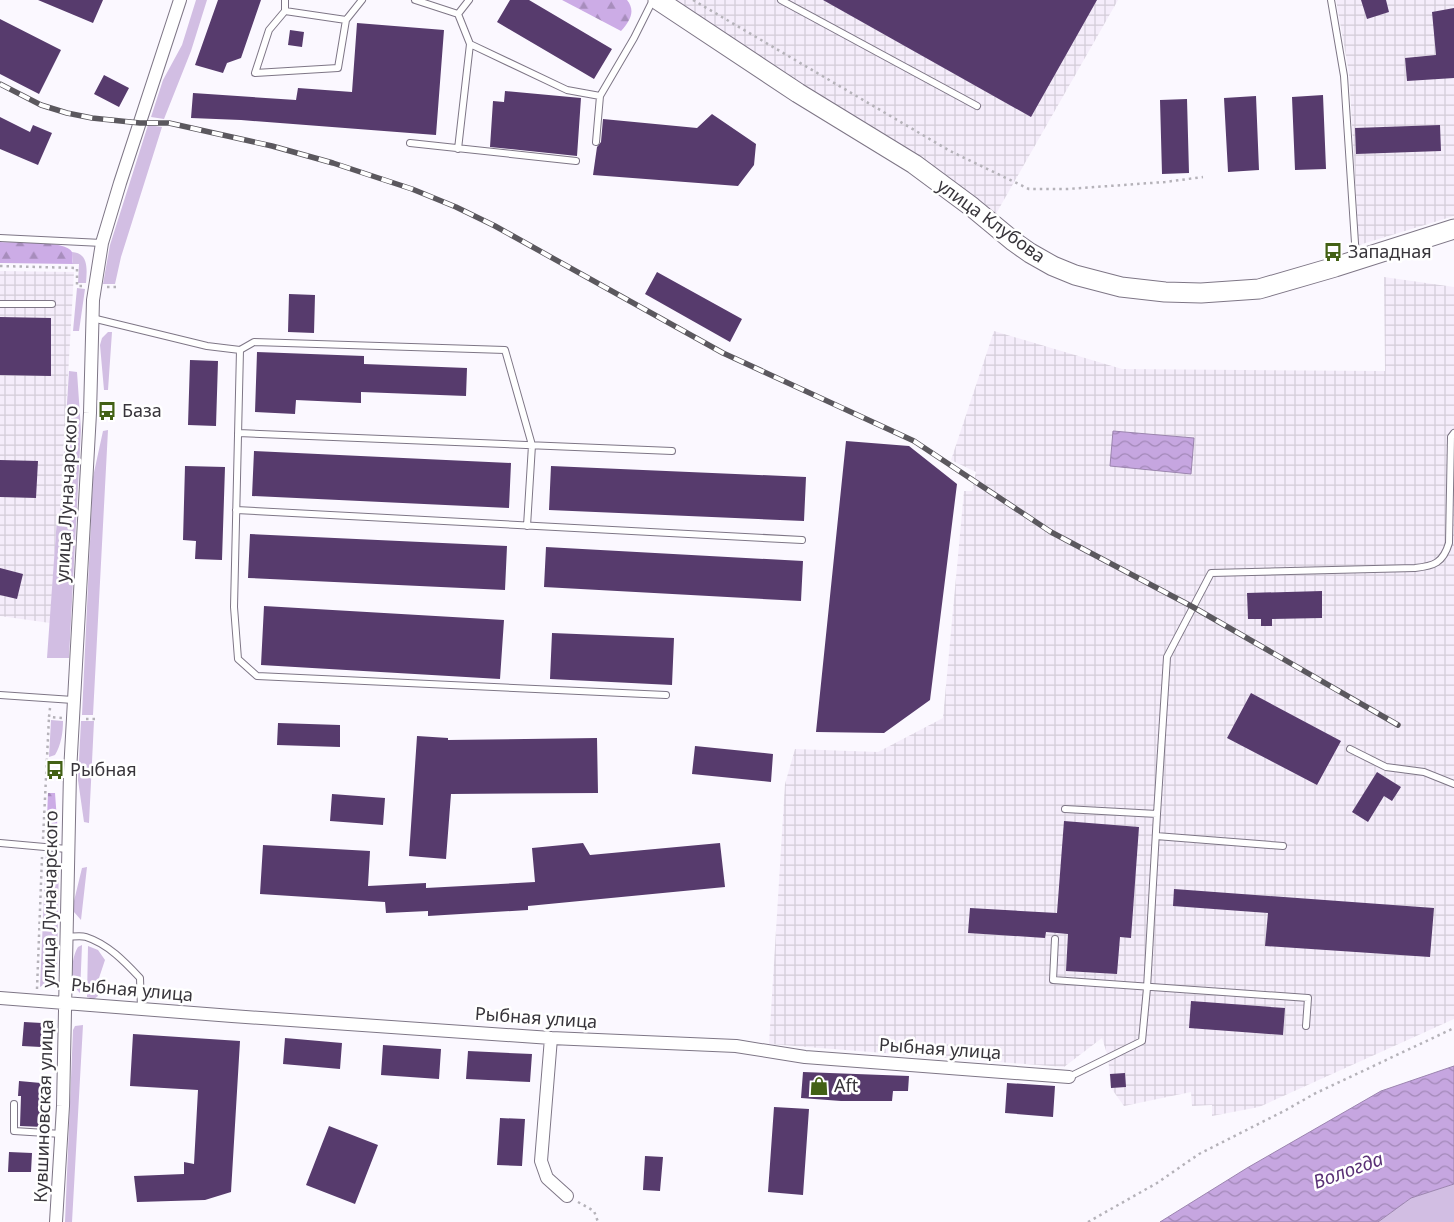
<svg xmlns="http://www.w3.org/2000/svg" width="1454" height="1222" font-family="'Noto Sans',sans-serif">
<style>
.industrial{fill:url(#industrial-grid)}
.green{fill:#d2bee3}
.forest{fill:url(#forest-firs)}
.water{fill:url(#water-waves);stroke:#9b84ae}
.building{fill:#573b6d}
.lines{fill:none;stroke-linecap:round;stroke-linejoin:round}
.lane-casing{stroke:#7e7686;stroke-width:8}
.street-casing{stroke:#7e7686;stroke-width:14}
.secondary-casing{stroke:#7e7686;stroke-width:21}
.path{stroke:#b5b2b9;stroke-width:2.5;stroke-dasharray:2.5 4;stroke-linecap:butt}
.lane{stroke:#fff;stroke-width:6}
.street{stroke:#fff;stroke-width:12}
.secondary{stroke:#fff;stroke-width:19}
.rail-casing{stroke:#5b585e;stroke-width:5.5}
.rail{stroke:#fff;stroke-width:4;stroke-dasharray:11;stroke-linecap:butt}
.labels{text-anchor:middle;stroke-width:5;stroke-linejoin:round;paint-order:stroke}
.street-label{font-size:18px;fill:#38353b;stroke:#fff}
.poi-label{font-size:18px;fill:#38353b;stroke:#fff;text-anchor:start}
.water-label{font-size:19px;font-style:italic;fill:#5a3176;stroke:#fff}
</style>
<defs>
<pattern id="industrial-grid" width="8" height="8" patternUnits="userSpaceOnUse" patternTransform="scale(1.25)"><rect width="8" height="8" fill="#f5edfb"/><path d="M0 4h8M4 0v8" fill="none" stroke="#d3ccd8"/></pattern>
<pattern id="forest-firs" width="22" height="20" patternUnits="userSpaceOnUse" patternTransform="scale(1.25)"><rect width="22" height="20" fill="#ccace6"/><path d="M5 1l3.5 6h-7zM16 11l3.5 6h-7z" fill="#a78dbc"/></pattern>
<pattern id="water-waves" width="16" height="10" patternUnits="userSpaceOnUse" patternTransform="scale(1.25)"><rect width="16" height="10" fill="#c6a6e0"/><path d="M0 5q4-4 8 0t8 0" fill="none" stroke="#a288b7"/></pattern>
</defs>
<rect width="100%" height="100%" fill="#fbf8ff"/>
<!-- industrial -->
<path class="industrial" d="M672 0H1118L993 219Z
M1336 0H1454V216L1359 245 1349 73Z
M0 271 74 272 60 515 57 518 50 623 0 616Z
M1384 277 1454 287V1019L1259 1107 1212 1116V1105L1192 1106 1191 1092 1124 1106 1111 1088 1108 1057 1102 1038 1064 1067 769 1044 785 784 795 749 878 752 943 718 964 491H972L976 472 951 460 994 331 1122 369 1385 371Z"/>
<!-- green -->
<path class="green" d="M196 0H207L191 51 164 119 151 117 163 80 182 45Z
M148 125 162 127 121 257 115 284H103L110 245Z
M72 252C89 253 87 270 86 283H78L79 264H73Z
M77 288 85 289 79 331H73Z
M108 332H112L108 390H104L100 345 102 338Z
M69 371 77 372 81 430 69 658H47L57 518 60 515Z
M108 430 93 715H82L93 477 103 431Z
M51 720 63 721C63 733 61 745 55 755L49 757Z
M81 721H94L89 823 84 822 78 780Z
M46 851 53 853 59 860 57 970 54 978 40 987Z
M87 867 81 920 74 912V901L82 868Z
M82 945 80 993C69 984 71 958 78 947Z
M88 946 98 950 105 960 99 978 98 996 94 999 87 997Z
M83 1025 72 1222H65L73 1030 75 1026Z
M1454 1184V1222H1378L1411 1198Z"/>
<!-- forest -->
<path class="forest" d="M562 0H627C636 11 630 21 621 31Z
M0 242C13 243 67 240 72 252 73 255 72 261 73 264L0 263Z
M48 793H55L58 834 56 841 46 843Z"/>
<!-- water -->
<path class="water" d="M1113 431 1194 438 1191 474 1110 466Z
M1454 1066V1184L1411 1198 1378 1222H1160L1247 1168 1381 1091Z"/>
<!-- building -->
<path class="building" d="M38 0H103L93 23Z
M218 0H261L241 58 227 63 223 73 195 65Z
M510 0H529L612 49 594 79 497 22Z
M823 0H1097L1031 117Z
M1361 0H1386L1389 12 1367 19Z
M1454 8V78L1407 81 1405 58 1436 55 1432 12Z
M0 19 61 50 39 94 0 74Z
M357 23 444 30 436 135 241 120 191 118 193 93 296 100 298 88 352 92Z
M290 30 304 32 302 47 288 45Z
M104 75 129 88 119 107 94 94Z
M505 91 581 98 577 156 490 147 493 101 504 102Z
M1323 95 1326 169 1295 170 1292 97Z
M1256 96 1259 170 1228 172 1224 98Z
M1187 99 1189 173 1162 174 1160 100Z
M712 114 756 144 754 165 738 186 593 175 597 147 601 142 603 119 697 128Z
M0 117 30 132 33 125 52 133 38 165 0 149Z
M1440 125 1441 151 1356 154 1355 128Z
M657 272 742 319 730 342 645 294Z
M289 294 315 295 314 333 288 332Z
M0 317 51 318V376L0 375Z
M257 352 364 356V364L467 368 466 396 361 392V403L296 400 295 414 255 412Z
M190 360 218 361 216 426 188 425Z
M846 441 909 446 957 484 930 700 884 733 816 732Z
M254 451 511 463 509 508 252 496Z
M0 460 38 461 36 498 0 497Z
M185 466 225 467 222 560 195 559 196 541 183 540Z
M551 466 806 477 804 521 549 510Z
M250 534 507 546 505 590 248 578Z
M546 547 803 561 801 601 544 587Z
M0 568 23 574 17 599 0 595Z
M1322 591V618L1272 619V626H1261V619H1248L1247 593Z
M264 606 504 620 500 679 261 665Z
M552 633 674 638 672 685 550 679Z
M1251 693 1341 741 1317 785 1227 738Z
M278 723 340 725V747L277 745Z
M417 736 448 738V740L597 738 598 793 451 794 446 859 409 856Z
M695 746 773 754 771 782 692 774Z
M1377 772 1401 787 1392 801 1384 796 1368 822 1352 812Z
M332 794 385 798 383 825 330 821Z
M1064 821 1139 827 1131 938 1120 937 1117 974 1066 971 1068 934 1046 932 1045 938 968 933 970 908 1057 913Z
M583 843 590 855 720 843 725 887 528 906V910L428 916V911L386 913 385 902 260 894 263 845 370 851 368 886 426 883V888L535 882 532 848Z
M1174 889 1434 908 1430 957 1265 946 1268 913 1173 906Z
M1191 1001 1285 1008 1283 1035 1189 1028Z
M24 1022 42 1023 41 1047 22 1046Z
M133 1034 240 1041 231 1192 205 1200 137 1202 134 1176 184 1174V1162L194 1164 198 1090 130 1086Z
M285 1038 342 1043 340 1069 283 1064Z
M383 1045 441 1049 439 1079 381 1075Z
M468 1051 532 1054 530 1082 466 1079Z
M803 1072 909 1076 908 1091H893L892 1101H841L801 1098Z
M1125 1073 1126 1087 1111 1088 1110 1074Z
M19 1081 41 1083 40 1101H44L43 1127 20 1126 21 1096H18Z
M1007 1083 1055 1086 1053 1117 1005 1113Z
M774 1107 809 1109 803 1195 768 1192Z
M500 1118 525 1119 522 1166 497 1165Z
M329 1126 378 1145 355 1204 306 1185Z
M9 1152 32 1153 31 1172H8Z
M645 1156 663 1157 660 1191 643 1190Z"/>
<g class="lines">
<!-- lane casing -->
<g class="lane-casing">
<path id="lane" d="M285 0V11L346 20 362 0
M415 0 458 14 469 0
M781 0 977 106
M1331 0 1344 76 1356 258
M285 11 269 30 255 73 338 68 346 20
M458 14 470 44 567 90 600 96 634 38 653 0
M596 142 600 96
M410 143 576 161
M458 149 470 44
M0 238 102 243
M0 304H52
M92 318 207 346 240 350 234 607 238 659 257 676 666 695
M240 350 254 342 505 350 532 445 527 526
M238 433 672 451
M236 510 802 540
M0 695 73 700
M1350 749 1386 767 1424 772 1454 784
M1065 809 1157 814
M1156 836 1283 846
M0 843 67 849
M66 937C72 937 80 935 86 937 108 944 125 962 140 978L141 1009
M1055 939 1053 980 1308 998 1306 1026
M1069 1077 1142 1041 1147 988 1157 814 1167 657 1211 573 1415 568C1434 566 1443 563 1449 543L1451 437 1454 433
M14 1104V1131L62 1134"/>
</g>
<!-- street casing -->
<g class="street-casing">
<path id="street" d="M0 998 232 1016 551 1038 736 1046 805 1057 1069 1077
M551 1038 541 1161 547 1178 567 1196
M56 1222 63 1106 70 772 90 413 93 300 102 243 120 183 180 0"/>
</g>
<!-- secondary casing -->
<g class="secondary-casing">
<path id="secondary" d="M658 0 798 93 914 164 972 207 1013 241 1030 253 1053 266 1075 275 1121 287 1165 292 1201 293 1259 289 1335 267 1454 229"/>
</g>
<!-- path -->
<path class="path" d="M693 0 950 151 1029 189H1067L1165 182 1203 177
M0 266 77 268V286H83
M107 287H118
M50 708 49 717 62 718
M86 719H97
M43 839 49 717
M37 989 42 857
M578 1202 594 1211 598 1222
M1088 1222 1157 1183 1199 1154 1286 1110 1314 1094 1454 1028"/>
<!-- lane -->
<use href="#lane" class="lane"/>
<!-- street -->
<use href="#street" class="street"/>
<!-- secondary -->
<use href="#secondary" class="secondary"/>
<!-- rail casing -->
<g class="rail-casing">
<path id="rail" d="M0 84 41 105 67 113 92 118 140 123H169L272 146 333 163 412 189 456 207 495 226 723 353 914 441 1051 532 1193 607 1398 725"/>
</g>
<!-- rail -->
<use href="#rail" class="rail"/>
</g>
<!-- icons -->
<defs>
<g id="bus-bare" transform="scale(1.5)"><path d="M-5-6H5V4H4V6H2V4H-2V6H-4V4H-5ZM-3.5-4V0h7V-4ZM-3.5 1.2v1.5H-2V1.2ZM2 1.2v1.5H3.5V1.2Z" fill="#436115" stroke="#fff" stroke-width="2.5" paint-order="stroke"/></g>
<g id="shop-bare" transform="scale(1.5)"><path d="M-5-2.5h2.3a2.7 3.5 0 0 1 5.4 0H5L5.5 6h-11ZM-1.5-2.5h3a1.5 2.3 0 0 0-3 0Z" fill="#436115" stroke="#fff" stroke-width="2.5" paint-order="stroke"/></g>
</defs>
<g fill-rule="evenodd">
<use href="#bus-bare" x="1333" y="252"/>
<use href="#bus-bare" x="107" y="411"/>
<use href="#bus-bare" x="55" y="770"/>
<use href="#shop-bare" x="819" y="1086"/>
</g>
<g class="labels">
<!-- street labels -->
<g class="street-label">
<text transform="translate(991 221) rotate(36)" y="6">улица Клубова</text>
<text transform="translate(67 494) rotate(-87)" y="6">улица Луначарского</text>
<text transform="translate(50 899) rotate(-89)" y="6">улица Луначарского</text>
<text transform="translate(132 990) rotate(5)" y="6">Рыбная улица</text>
<text transform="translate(536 1018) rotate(4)" y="6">Рыбная улица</text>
<text transform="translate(940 1049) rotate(4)" y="6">Рыбная улица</text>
<text transform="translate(44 1111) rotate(-88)" y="6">Кувшиновская улица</text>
</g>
<!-- poi labels -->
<g class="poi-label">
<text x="1348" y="258">Западная</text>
<text x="122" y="417">База</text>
<text x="70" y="776">Рыбная</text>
<text x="834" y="1092">Aft</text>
</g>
<!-- water labels -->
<g class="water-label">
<text transform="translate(1348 1170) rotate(-20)" y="7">Вологда</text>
</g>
</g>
</svg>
